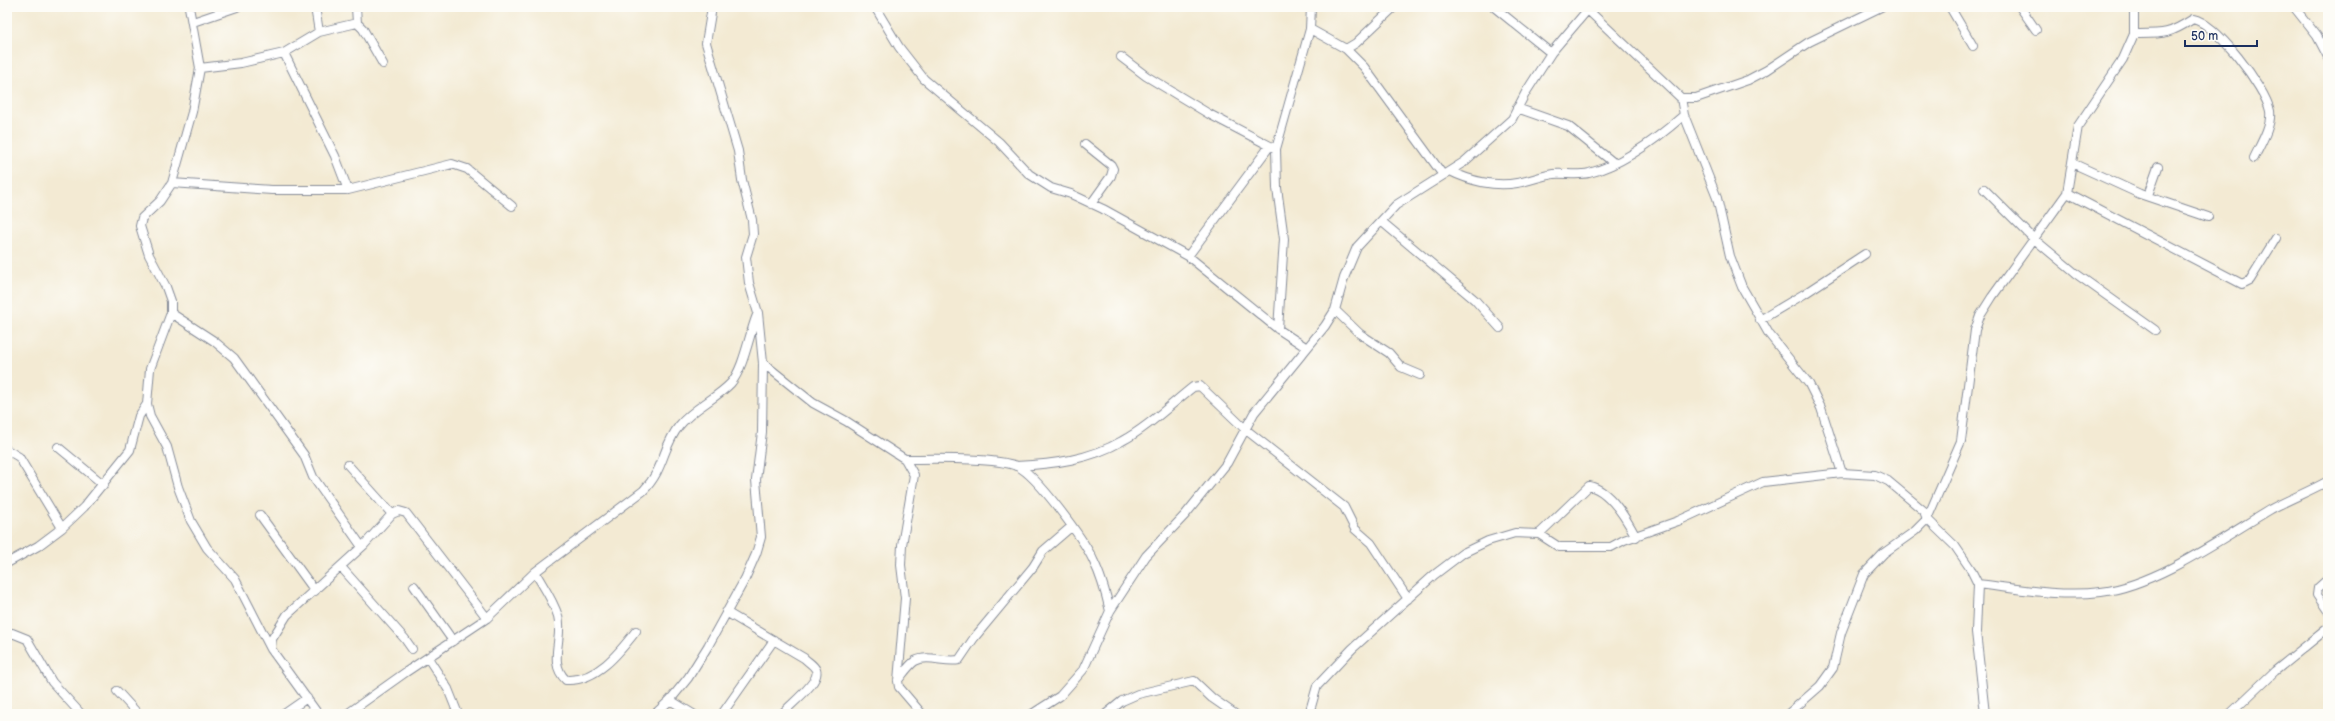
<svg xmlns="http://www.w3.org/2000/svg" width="2335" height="721" font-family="'Balsamiq Sans',sans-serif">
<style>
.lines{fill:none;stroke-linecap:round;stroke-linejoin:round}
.minor-casing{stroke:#878c98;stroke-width:10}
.minor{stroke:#fff;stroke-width:8}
</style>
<rect width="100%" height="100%" fill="#fdfcf7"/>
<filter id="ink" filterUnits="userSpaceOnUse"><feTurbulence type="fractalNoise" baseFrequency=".025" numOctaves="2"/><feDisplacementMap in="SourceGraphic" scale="8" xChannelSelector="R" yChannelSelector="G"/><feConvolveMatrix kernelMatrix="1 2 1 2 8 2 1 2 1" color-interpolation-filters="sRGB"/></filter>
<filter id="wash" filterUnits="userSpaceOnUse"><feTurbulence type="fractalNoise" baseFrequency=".012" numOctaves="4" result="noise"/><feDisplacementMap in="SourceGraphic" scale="16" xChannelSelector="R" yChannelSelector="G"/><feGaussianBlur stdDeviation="0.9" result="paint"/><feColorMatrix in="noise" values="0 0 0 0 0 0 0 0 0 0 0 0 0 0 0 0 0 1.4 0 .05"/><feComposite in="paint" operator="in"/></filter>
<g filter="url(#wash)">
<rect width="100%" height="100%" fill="#f3ead3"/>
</g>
<g filter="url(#ink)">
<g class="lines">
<!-- minor casing -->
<g class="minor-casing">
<path id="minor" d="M189 7 200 68 192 112 172 183 160 201 142 218 140 226 149 255 166 287 171 301V313L150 369 147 404 150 416 167 447 178 487 191 521 207 548 235 579 271 649 318 714
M315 7 319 32
M356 7 357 23
M875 7 899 47 924 79 999 142 1029 174 1051 188 1071 194 1103 209 1188 256 1278 329 1307 348
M1494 7 1551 53
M1950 7 1973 46
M2020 7 2036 30
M2294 7 2317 36 2328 57
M1588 10 1681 98H1696L1748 80 1767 70 1809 42 1881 7
M193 22 237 7
M1310 29 1346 49 1364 67 1443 175
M2134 34C2164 34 2168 35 2193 19 2216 23 2265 87 2270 111 2272 126 2260 145 2254 158
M1346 49 1356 43 1394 7
M284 53 335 156 348 190
M1121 57 1146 76 1209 114 1276 149
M200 68 241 63 284 53 319 32 357 23 363 29 383 64
M1517 108 1568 126 1614 163
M1684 115 1717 198 1730 256 1742 287 1769 334 1809 384 1821 408 1842 473
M1085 144 1111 165 1113 169 1111 176 1091 204
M2072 163 2140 194 2208 217
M1450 171C1470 181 1495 187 1517 183 1529 181 1541 176 1553 174 1565 173 1578 176 1589 173 1622 165 1659 137 1684 115L1681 98
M172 183 272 190H348L452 164 467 169 512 206
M1984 189 2034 239 2075 273 2155 330
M2067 193 2242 284 2250 280 2276 238
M2148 195 2158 167
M1381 221 1475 300 1500 328
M1188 256 1269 147
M1335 310 1360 334 1389 353 1401 367 1420 375
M171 313 214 341 234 358 304 455 313 477 362 547
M1760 320 1804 294 1865 254
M1278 329 1284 239 1277 188 1276 149 1310 29 1311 7
M763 363 813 403 846 421 905 459 914 475 902 545 901 565 905 598 898 681 899 687 922 714
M58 447 104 485
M7 450 19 457 62 528
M905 459C932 459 993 457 1017 466 1037 475 1085 541 1094 562 1102 578 1106 594 1110 611
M1016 466C1054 464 1089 460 1122 441 1147 428 1170 405 1193 387L1200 386 1245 429 1344 507 1355 529 1371 543 1408 599
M392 514 399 511 406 513 487 618
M260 515 315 591
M1539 534 1589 486C1610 490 1627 520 1636 537
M7 563 38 546 62 528 84 507 130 450 139 416 147 404
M341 567 405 639 412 649
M535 572C543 586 553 600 558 616 564 638 547 662 566 680 596 682 619 653 636 631
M2328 579 2318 588 2317 595 2328 611
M1978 584C2018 589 2061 597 2101 592 2155 586 2224 537 2271 509 2290 499 2310 491 2328 481
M414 586 453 641
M726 612 804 658C808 662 814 665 816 670 821 682 790 704 782 714
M7 636 12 633 27 639 52 682 81 714
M271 648 272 639 287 615 364 545 392 514 348 465
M428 658 448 689 458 714
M898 680C903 674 909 665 915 661 928 654 945 663 959 660L974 638 1033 567 1043 551 1071 527
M117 691 138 714
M670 700 693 714
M284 714 307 698
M347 714 406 672 487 618 535 572 643 491C665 469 662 447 679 426 693 408 716 399 731 383 744 368 749 334 757 315
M655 714 670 700 688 678 708 646 745 579 756 554 761 537 756 480 762 432 763 363 758 313 749 283 746 257 753 234 752 220 742 180 738 151 706 43 712 7
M722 714 774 640
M1032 714 1060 696 1083 670 1110 611 1146 556 1185 515 1227 463 1254 413 1325 326 1335 310 1344 278 1357 247 1396 205 1464 162 1512 119 1526 92 1551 53 1590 7
M1106 714 1122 701 1138 694 1194 681 1212 698 1235 714
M1309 714 1317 686 1352 649 1434 575 1463 553 1488 541 1515 533 1539 534 1559 547H1611L1624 540 1678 521 1763 482 1842 473 1875 475 1888 481 1924 511 1927 519 1955 546 1970 568 1978 584 1976 632 1985 714
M1788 714 1820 686 1833 668 1841 633 1864 574 1884 553 1915 531 1927 519 1961 441 1975 330 1980 316 1992 297 2067 193 2078 126 2123 59 2134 34V7
M2230 714 2275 671 2328 628"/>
</g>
<!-- minor -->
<use href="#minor" class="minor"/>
</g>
</g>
<!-- margin -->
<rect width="2335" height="721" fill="none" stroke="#fdfcf7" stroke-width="24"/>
<!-- scale -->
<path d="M2185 40v6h72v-6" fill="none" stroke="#1b2f5e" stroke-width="2"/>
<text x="2191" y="40" font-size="12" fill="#1b2f5e" stroke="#fdfcf7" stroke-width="3" paint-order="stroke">50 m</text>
</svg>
